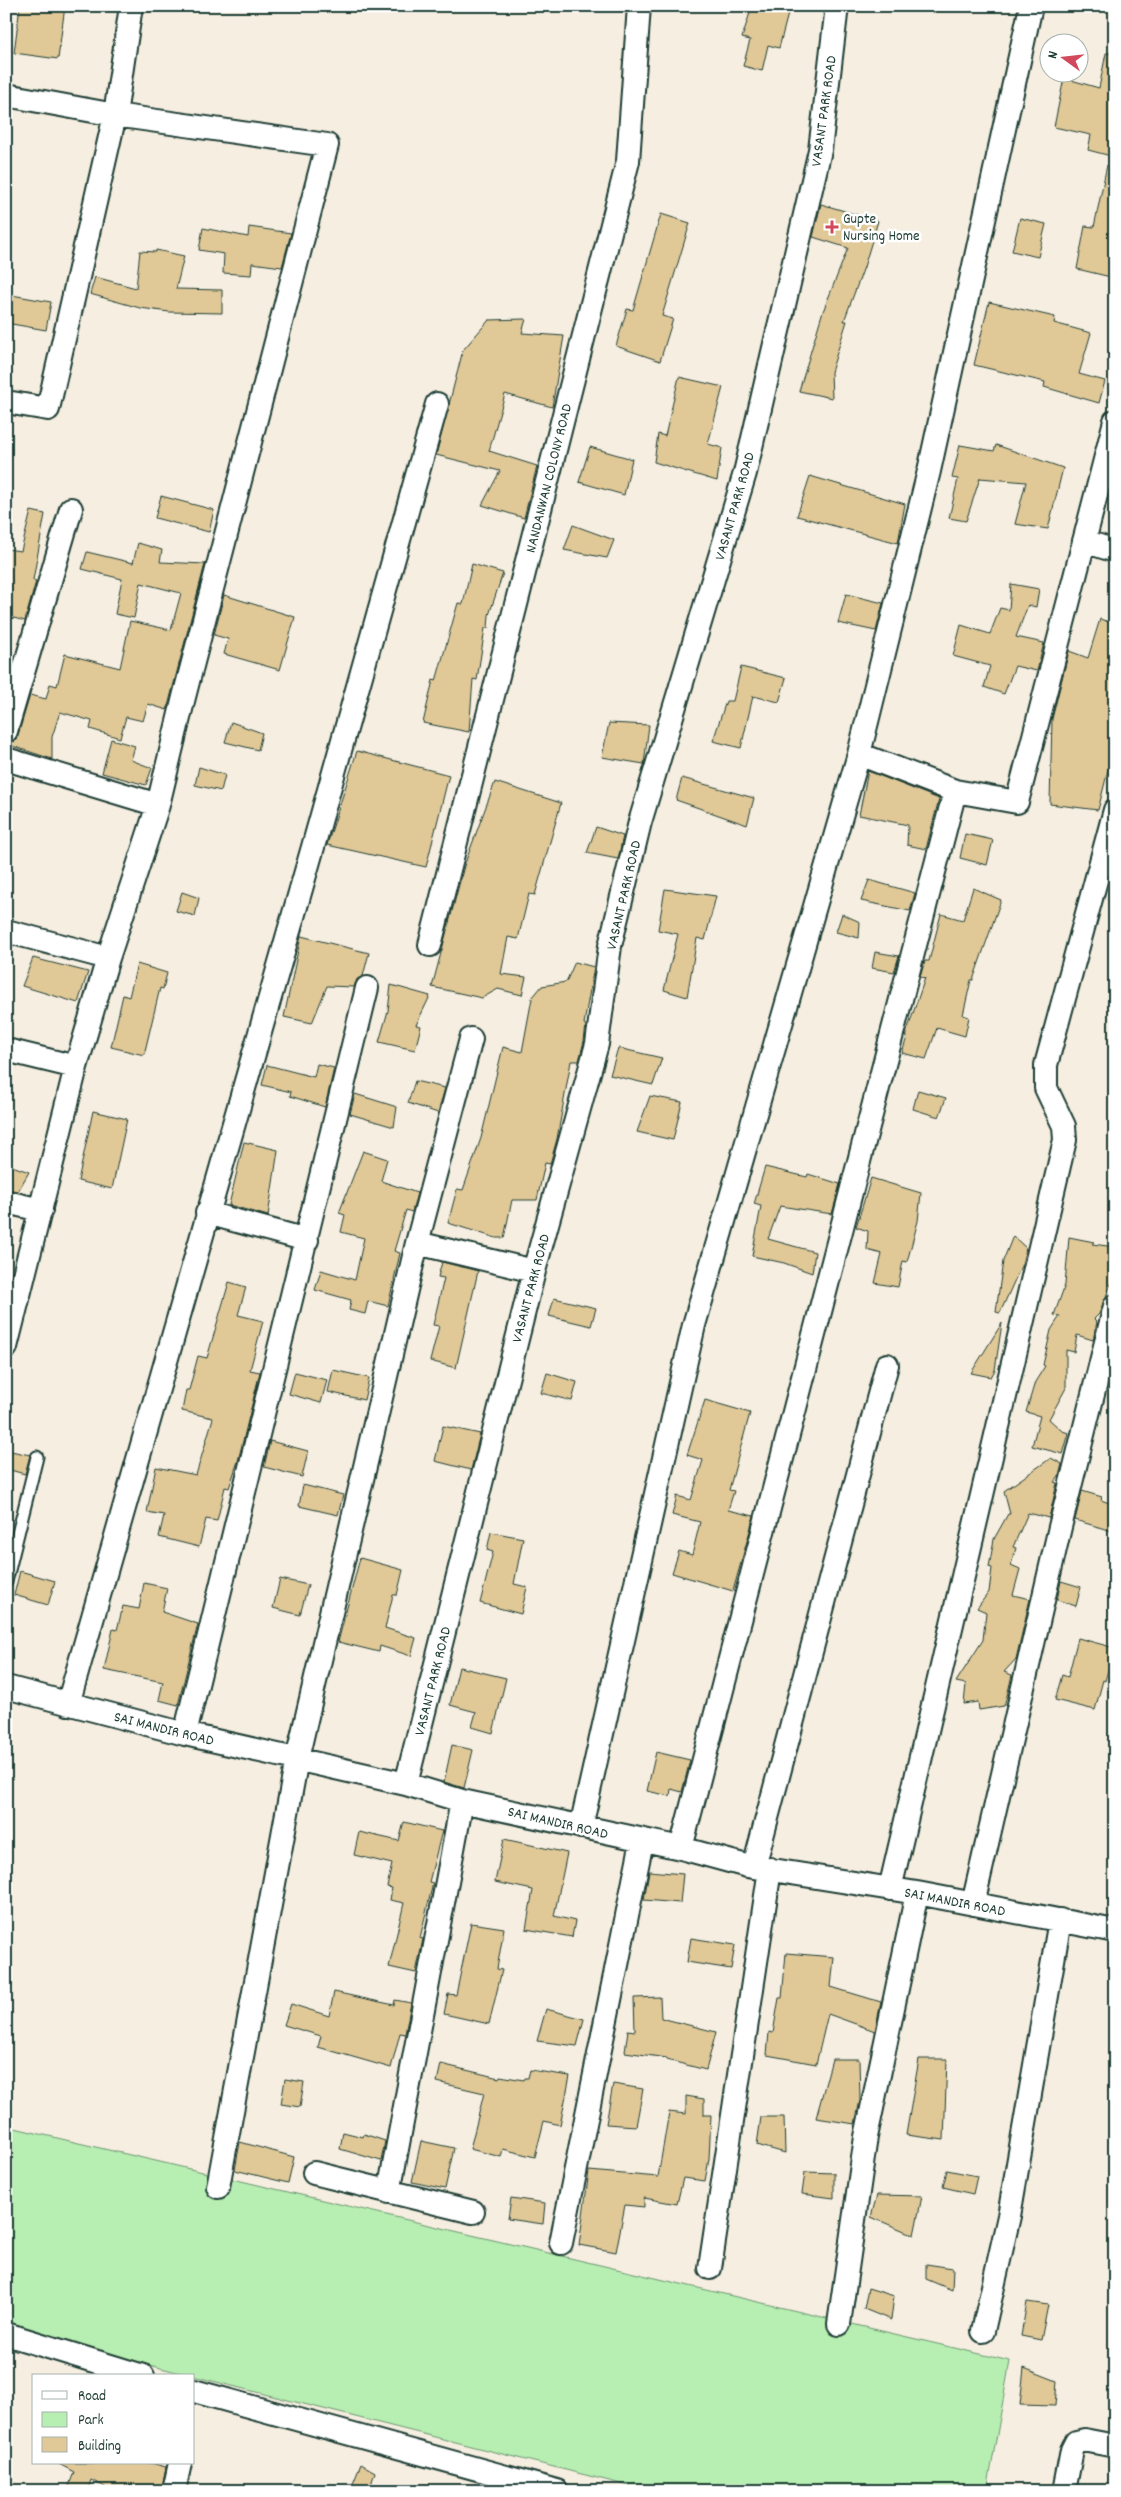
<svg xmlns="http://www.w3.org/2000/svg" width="1121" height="2497" font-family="Dekko,sans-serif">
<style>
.green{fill:#b7eeb1;stroke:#6b9672}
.building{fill:#e0c897;stroke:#1f3d34}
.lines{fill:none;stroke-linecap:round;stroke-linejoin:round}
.service-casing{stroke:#1f3d34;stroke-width:15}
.minor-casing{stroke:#1f3d34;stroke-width:26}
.service{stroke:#fff;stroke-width:11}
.minor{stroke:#fff;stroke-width:22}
.poi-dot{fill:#d1495b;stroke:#fff;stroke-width:2}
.labels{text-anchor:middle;stroke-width:5;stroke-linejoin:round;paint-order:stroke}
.street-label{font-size:15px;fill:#1f3d34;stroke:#fff}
.poi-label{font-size:15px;fill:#1f3d34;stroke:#fff;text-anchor:start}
</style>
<rect width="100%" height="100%" fill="#f6eee0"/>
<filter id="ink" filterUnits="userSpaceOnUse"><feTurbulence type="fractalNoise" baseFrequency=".02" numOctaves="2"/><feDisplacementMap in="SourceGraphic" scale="10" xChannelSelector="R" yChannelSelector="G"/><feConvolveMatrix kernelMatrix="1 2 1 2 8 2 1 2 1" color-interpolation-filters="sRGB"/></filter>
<g filter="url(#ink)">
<!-- green -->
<path class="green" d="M6 2126 1010 2361 987 2491H649L6 2329Z"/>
<!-- building -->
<path class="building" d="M20 6H65L58 59 14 53Z
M752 6H790L779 48 768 45 762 71 743 66 750 40 742 38Z
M1106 53H1115V133L1111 156 1088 150 1091 135 1054 127 1064 78 1099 88Z
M1107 165 1115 166V278L1077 269 1085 226 1094 227Z
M821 204 878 221 864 267 844 321H847L831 372 832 398 799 391 822 314 848 248 813 237Z
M661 214 690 223 662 316 673 319 660 361 616 346 627 309 633 310Z
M1020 218 1046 224 1038 257 1012 251Z
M249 227 291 233 282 267 252 263 251 275 223 273 224 254 199 250 203 228 248 237Z
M156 250 184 256 176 289 222 290V313L169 312 140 308 90 294 95 277 136 288 140 251 156 252Z
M6 294 51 302 46 330 6 323Z
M989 302 1055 317 1054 323 1091 333 1079 374 1105 381 1099 403 1044 387 1045 382 974 365Z
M526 319 522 333 564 336 552 407 505 394 489 451 537 466 524 518 482 505 500 471 436 455 463 350 489 320Z
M679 377 723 387 708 444 722 448 717 481 654 462 658 434 665 436Z
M960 445 994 451 996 445 1063 468 1048 529 1015 524 1026 482 980 478 966 521 949 518 958 479 952 478Z
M590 447 632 459 624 495 579 482Z
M810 476 905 504 898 543 797 516Z
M161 496 214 510 209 532 155 518Z
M31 511 45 514 33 580 36 581 25 621 6 616V549L21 551Z
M573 525 614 540 607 558 564 550Z
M138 543 162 550 160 562 205 564 167 710 148 704 143 721 126 717 120 738 90 729 92 721 60 712 52 737V759L6 744 15 741 18 735 30 695 46 699 50 684 57 686 65 654 120 668 130 621 171 630 181 593 141 583 134 618 115 614 122 579 82 569 87 552 133 563Z
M472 564 503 573 489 615 488 628H485L477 680 473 679 469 732 423 723 433 680 436 681 458 603 463 604Z
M1011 584 1039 589 1036 607 1028 605 1016 637 1044 643 1037 671 1015 666 1004 694 984 687 990 666 953 656 961 625 990 634 1000 608 1009 610Z
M846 594 883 603 876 631 838 623Z
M224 595 295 617 280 670 224 654 228 639 214 635Z
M1100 619 1115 624V742L1098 810 1050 804 1052 719 1069 651 1088 658Z
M741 667 786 678 779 702 753 696 741 748 713 741 726 701H733Z
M231 722 262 733 258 750 225 742Z
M609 723 649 725 644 764 602 757Z
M111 739 135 746 131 760 152 768 146 785 102 773Z
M357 751 449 775 426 867 327 845Z
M199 767 225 775 221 791 195 785Z
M868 771 939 799 926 849 907 845 908 825 859 815Z
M682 778 754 798 747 825 676 800Z
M495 782 561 803 535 895 529 894 518 939 508 937 501 974 526 977 522 995 498 989 482 998 432 987 464 866Z
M596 827 623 836 618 859 587 853Z
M965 834 993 840 987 865 960 858Z
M869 880 915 893 910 911 861 901Z
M973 888 1001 900 973 980H971L963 1015 969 1017 965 1036 937 1028 926 1059 902 1053 907 1037H905L925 978 920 977 925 961H929L941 914 963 920Z
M665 889 716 896 705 940 697 938 687 997 664 990 678 934 658 930Z
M182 892 199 898 195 916 176 911Z
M842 914 860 922 859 938 836 932Z
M301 936 369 953 363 976 357 979 354 987 327 986 312 1023 284 1017Z
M875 952 899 956 894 972 872 968Z
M33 958 88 972 78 1003 22 986Z
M575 962 594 967 584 1024 586 1025 584 1041 579 1061H571L557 1139 550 1164 545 1163 537 1200H512L504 1238H496L448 1223 457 1189 463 1190 481 1138 503 1047 522 1052 532 998 542 986 566 982Z
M137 964 167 973 163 989 160 988 144 1055 111 1047 123 995 129 997Z
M391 985 430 996 416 1025 421 1026 415 1050 379 1042 388 1011Z
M618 1048 662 1058 653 1085 610 1075Z
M317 1064 334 1068 325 1107 290 1096 291 1092 262 1085 267 1065 314 1077Z
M415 1081 445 1088 438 1113 408 1103Z
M918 1090 946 1098 939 1117 913 1109Z
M355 1094 397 1107 394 1127 350 1114Z
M650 1096 682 1102 673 1140 637 1132Z
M93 1111 127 1119 112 1189 78 1181Z
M244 1142 278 1150 268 1216 229 1205Z
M363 1151 387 1159 381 1181 417 1193 412 1212 406 1210 394 1251 400 1253 388 1306 368 1301 365 1314 349 1310 351 1300 315 1290 321 1270 355 1280 364 1238 341 1232 345 1215 339 1213Z
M12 1166 29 1172 18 1191 6 1189V1181Z
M765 1167 807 1177 808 1174 840 1184 832 1214 780 1206 768 1239 815 1252 812 1273 784 1263 752 1256 761 1206 754 1204Z
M871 1178 921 1193 918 1221 907 1262 903 1261 898 1287 875 1283 882 1254 867 1250 868 1231 856 1227Z
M1013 1236 1026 1248 1022 1264 1000 1313 996 1312 1003 1261Z
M1069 1237 1094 1242 1092 1244 1115 1247V1274L1099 1314 1094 1319 1097 1322 1093 1340 1077 1335 1074 1352 1066 1350V1388L1049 1419 1062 1431 1069 1433 1063 1454 1032 1446 1040 1416 1026 1412 1035 1382 1045 1366 1043 1365 1051 1330 1060 1316 1054 1315 1065 1285Z
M442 1262 478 1271 456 1368 430 1361 439 1326 433 1325 444 1278 438 1277Z
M229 1282 246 1287 238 1315 263 1321 250 1370 260 1372 238 1461 229 1488 225 1487 217 1521 206 1519 199 1547 159 1537 164 1515 147 1512 156 1467 196 1475 213 1418 182 1411 186 1390H189L198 1356 207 1358Z
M554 1298 596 1308 591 1326 549 1316Z
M1002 1323 995 1370 991 1377 971 1373Z
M333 1370 369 1378 364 1400 328 1392Z
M295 1372 327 1380 321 1403 289 1394Z
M547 1373 577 1382 572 1401 541 1393Z
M705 1400 750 1413 729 1490 734 1491 728 1510 754 1516 733 1591 672 1573 679 1551 692 1555 700 1522 672 1515 677 1496 691 1500 703 1460 687 1455Z
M443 1426 480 1434 471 1470 435 1461Z
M270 1441 308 1451 302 1477 264 1467Z
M6 1450 30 1455 25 1474 6 1469Z
M1051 1458 1062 1464 1059 1476 1054 1482 1057 1483 1049 1518 1028 1513 1013 1547 1016 1548 1011 1565 1020 1569 1013 1595 1030 1599 1016 1659 1004 1672 1012 1675 1008 1692 1004 1706 979 1710 978 1702 964 1704 966 1684 956 1682 983 1640 986 1612 977 1608 989 1592 992 1568 989 1567 994 1539 1008 1514H1010L1004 1491Z
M303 1485 343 1495 338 1515 299 1506Z
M1082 1491 1102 1497 1101 1500 1115 1505V1532L1075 1520Z
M491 1532 523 1538 514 1584 527 1587 521 1614 480 1603 493 1552 487 1550Z
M360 1558 403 1570 397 1595H393L385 1628 416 1638 411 1656 380 1646 379 1652 338 1642Z
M20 1571 55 1581 48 1605 14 1595Z
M280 1579 308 1585 300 1615 273 1608Z
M1061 1581 1081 1587 1076 1606 1057 1600Z
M144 1583 167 1588 162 1612 198 1624 178 1705 159 1700 163 1682 104 1670 113 1629 117 1630 123 1606 139 1609Z
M1078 1638 1115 1648V1669L1109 1667 1105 1681 1103 1680 1095 1710 1055 1700 1062 1675 1068 1677Z
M459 1667 506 1678 493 1733 472 1727 476 1712 450 1705Z
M452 1745 473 1750 464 1788 444 1782Z
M656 1752 690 1760 682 1792 671 1789 670 1796 647 1791Z
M404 1822 442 1831 429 1882 433 1883 420 1938 423 1939 416 1973 389 1967 404 1903 390 1900 392 1888 387 1887 392 1864 354 1855 359 1832 399 1841Z
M504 1839 567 1853 554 1916 575 1921 572 1937 526 1929 533 1890 495 1882Z
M649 1871 683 1874 680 1903 644 1900Z
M471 1923 504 1928 497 1969 502 1970 489 2024 444 2014 448 1994 456 1995Z
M691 1938 735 1945 731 1969 687 1962Z
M786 1953 834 1957 831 1987 881 2002 875 2031 828 2014 816 2064 767 2055 769 2032 773 2033 779 1998H782Z
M334 1992 394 2005 395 2000 411 2003 405 2034 400 2033 391 2068 318 2047 321 2036 284 2025 291 2004 329 2016Z
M660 1997 661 2018 716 2032 706 2070 667 2060V2058L625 2052 628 2030 635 2031 634 1998Z
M546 2009 584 2019 577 2046 537 2041Z
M832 2059H859L860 2100 855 2124 816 2118Z
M919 2059H947L944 2140 906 2135Z
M441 2064 499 2078 500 2076 524 2080 525 2078H528L530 2070 570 2076 560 2125 544 2121 535 2157 503 2149 501 2157 470 2149 484 2093 437 2082Z
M285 2079 304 2082 300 2107 281 2104Z
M613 2084 643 2089 636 2126 606 2124Z
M686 2096 704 2099V2115H711L709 2159 705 2181 683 2178 677 2204 644 2198V2207L625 2205 616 2252 579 2245 589 2171 658 2177 669 2112 686 2114Z
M761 2117H784L785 2153 757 2145Z
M343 2132 363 2137 364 2134 385 2141 381 2161 340 2149Z
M421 2141 454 2148 445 2189 412 2182Z
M240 2142 294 2157 288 2183 235 2170Z
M947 2170 977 2176 973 2194 943 2187Z
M805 2172 834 2173V2198L802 2194Z
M877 2195 922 2196 914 2235 871 2217Z
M511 2198 545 2203 543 2224 508 2219Z
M926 2264 953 2268 952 2290 926 2279Z
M868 2288 894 2296 891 2320 864 2309Z
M1027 2302 1048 2305 1041 2340 1021 2336Z
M1024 2368 1057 2381 1055 2406 1020 2405Z
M57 2463H151L166 2467 161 2491H113L91 2480 87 2491H67L74 2472Z
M361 2464 375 2472 369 2491H350Z"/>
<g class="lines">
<!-- service casing -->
<g class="service-casing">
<path id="service" d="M6 1582 37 1457"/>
</g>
<!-- minor casing -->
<g class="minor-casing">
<path id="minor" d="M6 95 115 115 131 6
M6 402 48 409 115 115 327 145 184 697 158 805 108 958 76 1067 6 1347
M1084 541 1115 551
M6 731 71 509
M859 754 955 791
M6 759 158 805
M6 931 108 958
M430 945 628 161 639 6
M6 1050 76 1067
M6 1202 41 1210
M207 1213 307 1240
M417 1243 534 1271
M6 1687 185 1734 406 1784 462 1801 681 1848 747 1866 917 1893 1115 1931
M68 1704 313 847 437 404
M185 1734 367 988
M406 1784 534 1271 597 1044 610 946 640 822 745 473 820 150 837 6
M581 1827 694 1325 859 754 929 471 1031 6
M681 1848 955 791 1017 802 1115 421
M754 1867 887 1365
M890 1889 1065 1140 1064 1126 1046 1088V1065L1115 810
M973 1904 1060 1527 1115 1306
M314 2173 473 2212
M218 2187 297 1759 417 1243 471 1039
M389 2192 462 1801
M561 2243 642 1841
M710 2268 770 1869
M839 2324 866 2137 917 1893
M983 2331 1009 2216 1060 1920
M6 2334 143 2376
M194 2391 557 2491
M174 2491 180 2463
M1064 2491 1072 2450 1076 2442 1084 2440 1115 2446"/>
</g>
<!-- service -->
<use href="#service" class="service"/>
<!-- minor -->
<use href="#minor" class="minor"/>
</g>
</g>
<!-- markers -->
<path class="poi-dot" d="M829.5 219.5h5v5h5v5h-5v5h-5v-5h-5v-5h5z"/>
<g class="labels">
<!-- street labels -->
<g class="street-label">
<text transform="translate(823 111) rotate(-82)" y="5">VASANT PARK ROAD</text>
<text transform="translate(548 478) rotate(-76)" y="5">NANDANWAN COLONY ROAD</text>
<text transform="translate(734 506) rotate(-74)" y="5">VASANT PARK ROAD</text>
<text transform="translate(623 895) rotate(-77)" y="5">VASANT PARK ROAD</text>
<text transform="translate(530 1288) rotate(-75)" y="5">VASANT PARK ROAD</text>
<text transform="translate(432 1681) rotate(-76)" y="5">VASANT PARK ROAD</text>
<text transform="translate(164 1728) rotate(14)" y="5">SAI MANDIR ROAD</text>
<text transform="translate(558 1822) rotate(13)" y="5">SAI MANDIR ROAD</text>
<text transform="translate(955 1901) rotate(11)" y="5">SAI MANDIR ROAD</text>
</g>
<!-- poi labels -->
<g class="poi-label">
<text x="843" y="223">Gupte<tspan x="843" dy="17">Nursing Home</tspan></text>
</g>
</g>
<!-- margin -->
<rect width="1121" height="2497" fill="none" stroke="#fff" stroke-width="25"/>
<rect x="12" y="12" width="1096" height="2472" fill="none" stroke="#1f3d34" stroke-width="2" filter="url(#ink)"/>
<!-- legend -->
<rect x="32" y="2374" width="162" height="90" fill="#ffffff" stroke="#a5b1ae"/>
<rect x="42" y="2391" width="25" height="8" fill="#ffffff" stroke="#a5b1ae"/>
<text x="78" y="2400" font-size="15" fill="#1f3d34">Road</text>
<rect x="42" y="2412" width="25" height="15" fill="#b7eeb1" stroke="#a5b1ae"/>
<text x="78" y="2424" font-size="15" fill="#1f3d34">Park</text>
<rect x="42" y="2437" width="25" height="15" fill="#e0c897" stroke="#a5b1ae"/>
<text x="78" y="2450" font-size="15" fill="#1f3d34">Building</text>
<!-- north arrow -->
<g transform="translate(1064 58) rotate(285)"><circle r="24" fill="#ffffff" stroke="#a5b1ae"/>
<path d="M0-4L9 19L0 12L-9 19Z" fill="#d1495b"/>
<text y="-8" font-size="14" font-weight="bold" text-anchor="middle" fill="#1f3d34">N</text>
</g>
</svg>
